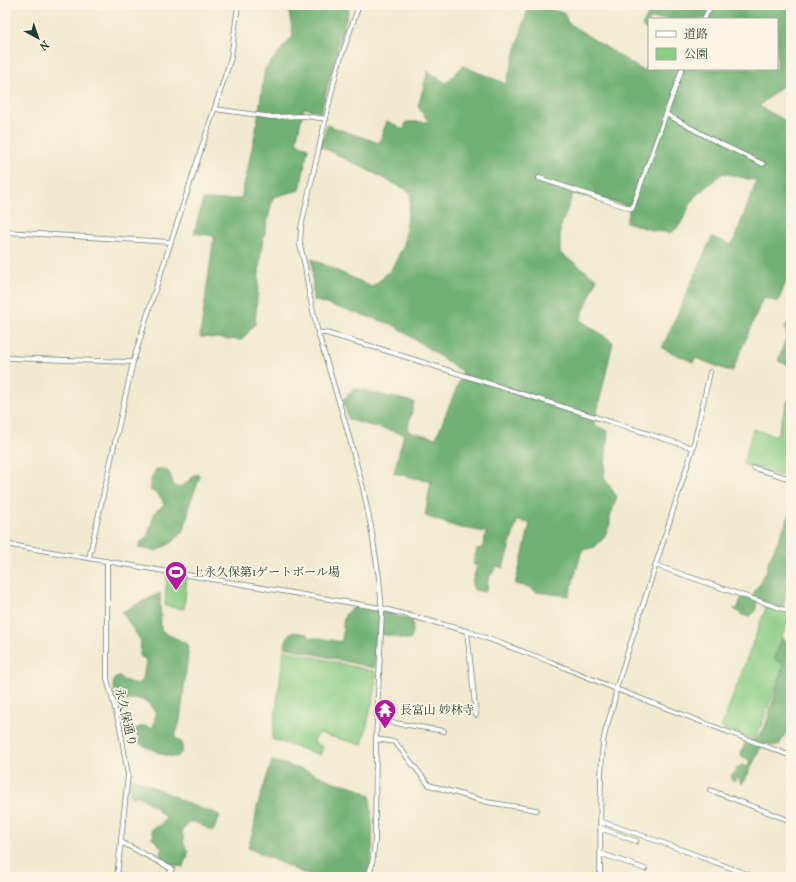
<svg xmlns="http://www.w3.org/2000/svg" width="796" height="882" font-family="'IM FELL French Canon','Noto Serif JP',serif">
<style>
.green{fill:#8cce87;stroke:#56865e}
.forest{fill:#71b174;stroke:#487754}
.lines{fill:none;stroke-linecap:round;stroke-linejoin:round}
.minor-casing{stroke:#697a6b;stroke-width:5.5}
.minor{stroke:#fff;stroke-width:4}
.labels{text-anchor:middle;stroke-width:3.5;stroke-linejoin:round;paint-order:stroke}
.poi-label{font-size:12px;fill:#1f3d34;stroke:#fcf5e5;text-anchor:start}
.street-label{font-size:12px;fill:#1f3d34;stroke:#fcf5e5}
</style>
<rect width="100%" height="100%" fill="#fcf5e5"/>
<filter id="ink" filterUnits="userSpaceOnUse"><feTurbulence type="fractalNoise" baseFrequency=".025" numOctaves="2"/><feDisplacementMap in="SourceGraphic" scale="8" xChannelSelector="R" yChannelSelector="G"/><feConvolveMatrix kernelMatrix="1 2 1 2 8 2 1 2 1" color-interpolation-filters="sRGB"/></filter>
<filter id="wash" filterUnits="userSpaceOnUse"><feTurbulence type="fractalNoise" baseFrequency=".012" numOctaves="4" result="noise"/><feDisplacementMap in="SourceGraphic" scale="16" xChannelSelector="R" yChannelSelector="G"/><feGaussianBlur stdDeviation="0.9" result="paint"/><feColorMatrix in="noise" values="0 0 0 0 0 0 0 0 0 0 0 0 0 0 0 0 0 1.4 0 .05"/><feComposite in="paint" operator="in"/></filter>
<g filter="url(#wash)">
<rect width="100%" height="100%" fill="#f2ead0"/>
<!-- green -->
<path class="green" d="M788 400 791 401V479L743 464 753 429 777 436Z
M167 574 187 578 184 609 165 606Z
M767 605 791 613 774 658 785 663 755 741 721 728Z
M284 650 376 672 375 691 362 745 317 733 314 743 323 747 320 755 272 739Z"/>
<!-- forest -->
<path class="forest" d="M288 5H350L336 55 321 112 304 108 296 142 308 148 300 190 273 197 261 249 255 324 242 340 200 337 214 236 194 233 203 200 241 199 256 130 265 69 293 36Z
M529 5H534L564 13 568 23 643 71 649 63V69H777V19H649V32L642 26 653 5H791V84L787 82 759 106 791 124V269L778 302 763 298 732 372 696 358 693 362 662 348 712 237 732 245 757 181 723 173 694 197 680 225 671 233 651 230 626 222 630 207 617 203 573 194 560 228V253L597 279 580 320 613 342 594 425 608 431 604 478 617 497 610 517V524L604 538 595 547 582 550 569 596 536 592 529 587 515 584 521 562 530 523 517 521 503 568 497 566 488 579 487 589 484 592 474 590 472 583 477 566 473 564 477 549 483 548 486 532 457 527 425 516 431 482 394 473 404 434 349 420 343 400 355 389 414 402 407 431 436 438 463 372 392 324 313 300 312 259 372 287 391 270 404 245 411 192 320 146 327 125 379 143 387 121 404 130 406 122H429L418 107 428 71 446 83 463 66 506 84Z
M791 319V366L778 361 787 336 785 327Z
M156 469C169 468 171 473 173 485L178 488 184 485 196 474 200 476 195 490 190 502 188 515 184 530 173 542 156 551 138 548 141 541 147 538 155 512 164 505C162 497 158 493 151 491L150 482Z
M791 512V588H787L783 608 760 600 756 603C757 609 755 611 751 615L750 617 742 615 733 608 736 609C740 606 739 601 742 597L749 599C755 595 755 587 761 583V579L766 572 769 560Z
M160 593 161 631 187 644 188 654 180 721 175 737 182 743V752L177 757C164 757 151 749 139 743L135 729 143 726 153 728 156 714C152 706 144 697 133 699 127 701 124 702 117 701L113 683 115 678 120 677 123 680 137 684 143 679 146 660 140 656 141 641 122 612Z
M354 608 385 612 412 620 413 626 411 639 409 640 377 633 374 668 284 647 289 634 292 632 307 634 311 638H320L341 642C346 628 338 614 354 608Z
M783 638 787 643H791V717L787 731 779 745 775 746 766 744 760 749 744 782 741 784 738 776 737 779 734 781 731 779V776L735 773 736 769 739 768 741 765 747 767 750 762 747 758 743 757 741 755V753L746 741 756 742 765 727 783 668 782 663 775 659Z
M272 761 308 771 334 782 352 786 370 795C372 824 376 849 366 877H312L248 848 254 828 257 807Z
M131 778C146 783 160 791 176 797L177 799 201 809 213 812 220 816 213 831 195 822H187L186 827 182 830 184 844 188 852 187 855 189 856 184 862 183 867 173 865 163 861 160 853 162 848 152 838 154 834 151 832 153 828 158 826 166 819 155 807 139 796 131 797 130 793Z"/>
</g>
<g filter="url(#ink)">
<g class="lines">
<!-- minor casing -->
<g class="minor-casing">
<path id="minor" d="M359 5 337 69 301 227 300 245 305 266 309 293 318 333 345 422 363 488 371 527 379 578 382 612 376 739 375 840 372 865 368 877
M704 19 711 5
M215 109 272 117 305 116 326 119
M666 114 713 140 763 164
M539 178 632 209 682 69
M5 232 171 242
M318 333H326L384 350 693 448
M5 358 133 362
M790 398H791
M754 468 791 479
M5 544 381 608 467 631 551 662 616 689 791 756
M89 558 133 362 151 303 231 58 238 5
M107 561V679L120 727 128 775 117 877
M655 565 791 612
M467 631 476 715
M377 720 444 731
M376 739 395 742 429 785 487 802 537 810
M710 790 791 821
M600 821 669 845 755 877
M600 828 636 841
M121 842 172 869 167 877
M600 853 645 869
M117 873 125 877
M600 877C601 832 599 787 603 743 605 725 615 708 616 689L693 448 710 372"/>
</g>
<!-- minor -->
<use href="#minor" class="minor"/>
</g>
</g>
<!-- icons -->
<defs>
<g id="stadium-pin" transform="scale(1.15)"><path d="M0 17L-7.5 6A9.5 9.5 0 1 1 7.5 6Z" fill="#b5179e" stroke="#fcf5e5"/><path d="M0-5a6.5 5 0 1 0 0 10a6.5 5 0 1 0 0-10ZM-3.5-1.8h7v3.6h-7Z" fill="#fff"/></g>
<g id="temple-pin" transform="scale(1.15)"><path d="M0 17L-7.5 6A9.5 9.5 0 1 1 7.5 6Z" fill="#b5179e" stroke="#fcf5e5"/><path d="M0-6L5-2H3V0L6.5 2.5H4V6H1.5V3h-3V6H-4V2.5H-6.5L-3 0V-2H-5Z" fill="#fff"/></g>
</defs>
<g fill-rule="evenodd">
<use href="#stadium-pin" x="176" y="572"/>
<use href="#temple-pin" x="385" y="710"/>
</g>
<g class="labels">
<!-- poi labels -->
<g class="poi-label">
<text x="192" y="576">上永久保第1ゲートボール場</text>
<text x="400" y="714">長富山 妙林寺</text>
</g>
<!-- street labels -->
<g class="street-label">
<text transform="translate(126 717) rotate(77)" y="4">永久保通り</text>
</g>
</g>
<!-- margin -->
<rect width="796" height="882" fill="none" stroke="#fcf5e5" stroke-width="20"/>
<!-- legend -->
<rect x="648" y="18" width="130" height="52" fill="#fcf5e5" stroke="#a4ab9e"/>
<rect x="656" y="31" width="20" height="6" fill="#ffffff" stroke="#a4ab9e"/>
<text x="684" y="38" font-size="12" fill="#1f3d34">道路</text>
<rect x="656" y="48" width="20" height="12" fill="#8cce87" stroke="#a4ab9e"/>
<text x="684" y="58" font-size="12" fill="#1f3d34">公園</text>
<!-- north arrow -->
<g transform="translate(38 38) rotate(140)" stroke="#fcf5e5" stroke-width="3" paint-order="stroke">
<path d="M0-3L7 15L0 10L-7 15Z" fill="#1f3d34"/>
<text y="-6" font-size="11" font-weight="bold" text-anchor="middle" fill="#1f3d34">N</text>
</g>
</svg>
